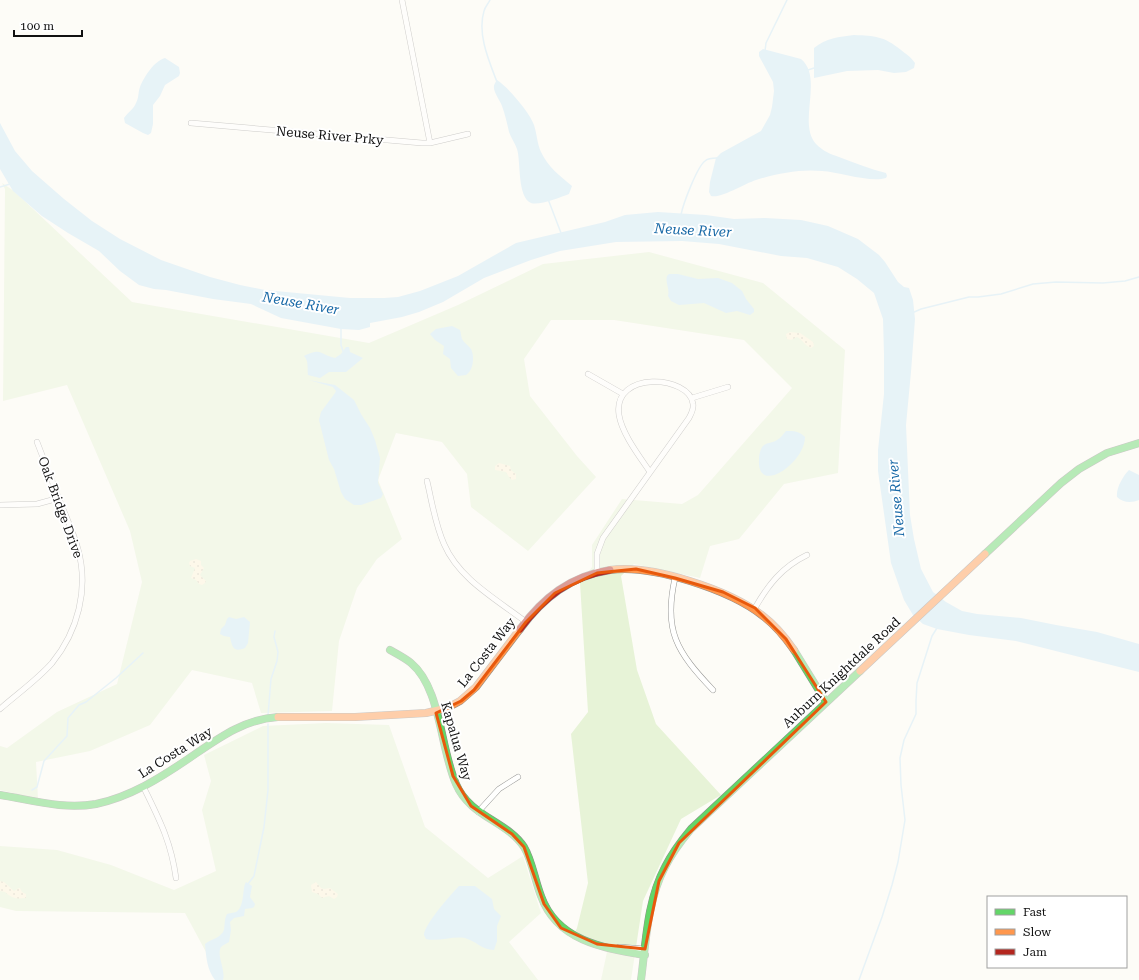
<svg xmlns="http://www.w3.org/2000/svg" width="1139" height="980" font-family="'Roboto Serif',serif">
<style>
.grass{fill:#e7f3d7}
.sand{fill:url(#sand-dots)}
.water{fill:#cde8f7}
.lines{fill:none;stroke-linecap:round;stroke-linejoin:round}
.stream{stroke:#cde8f7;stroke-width:1.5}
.street-casing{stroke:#979795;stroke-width:6}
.fast-casing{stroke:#8e8d8b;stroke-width:8}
.slow-casing{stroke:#8e8d8b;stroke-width:8}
.jam-casing{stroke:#8e8d8b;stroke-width:8}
.street{stroke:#fffffe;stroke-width:5}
.fast{stroke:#63d668;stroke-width:7}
.slow{stroke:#ff974d;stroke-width:7}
.jam{stroke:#b3261e;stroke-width:7}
.marked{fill:none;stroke:#e8590c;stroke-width:3;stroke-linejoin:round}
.labels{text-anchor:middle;stroke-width:4;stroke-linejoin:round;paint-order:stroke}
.street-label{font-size:13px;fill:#111;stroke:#fff}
.water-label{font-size:14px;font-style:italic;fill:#1768a6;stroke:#fff}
</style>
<defs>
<pattern id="sand-dots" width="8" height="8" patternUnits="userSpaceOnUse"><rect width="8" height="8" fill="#fcf4d9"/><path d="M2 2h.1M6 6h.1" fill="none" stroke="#d7d0b9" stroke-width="1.8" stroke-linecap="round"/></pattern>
</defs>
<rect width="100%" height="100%" fill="#fdfcf7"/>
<!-- grass -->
<path class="grass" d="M2 183 14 191 132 302 369 343 458 305 543 264 649 252 763 283 845 350 838 473 784 484 739 539 710 546 700 578 634 564 621 576 637 670 656 724 721 795 681 819 643 901 631 980H601L607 952 572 939 577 928 588 883 571 734 588 712 580 583 592 567V545L622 499 682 504 698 495 792 388 744 340 614 320H551L524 359 530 396 577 456 596 477 528 551 471 507 467 474 442 442 396 433 378 480 402 539 377 559 357 588 339 641 332 711 261 713 252 683 192 670 150 725 90 751 36 762 38 799 0 790V746L7 748 57 712 117 684 142 582 130 531 67 385 3 401 5 189Z
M326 723 389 725 425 827 488 878 523 856 541 913 509 942 538 980H221L185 913 16 911 0 907V846L57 850 111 865 174 890 216 871 202 810 211 781 204 755 263 726Z"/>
<!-- sand -->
<path class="sand" d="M790 332 800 333 813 342 814 346 811 348C805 346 803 340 797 337L791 340 787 339 786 334Z
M499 463 510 466 511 470 516 474V479L512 480 509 477 506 472 495 470V466Z
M196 559 201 561V565L204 568 200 575 206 581 205 583 202 585 199 584 196 580 191 578 195 568 190 566 189 563 190 561Z
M0 881 4 882 14 891 19 888H20L22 892 26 894V898C17 899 13 899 5 892L0 891Z
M316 882 321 888 324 889 330 888 338 894 337 897 334 899 329 896 322 898 318 894 312 892 311 885Z"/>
<!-- water -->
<path class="water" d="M854 35C875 36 884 36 901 50 906 54 911 57 915 63L914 68 906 72 894 73 878 70 847 71 814 78V48C826 38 839 37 854 35Z
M763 49 801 59C824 78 797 123 816 144 823 151 830 154 839 157 855 163 870 169 886 173L887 176 886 178C870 183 840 172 822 171 801 169 780 173 759 179 747 182 721 199 711 196L709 192 710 182 716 158 721 153 761 131 770 115 772 107 774 91 773 82 759 56V52Z
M165 58 179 67 180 73 179 76 165 85 160 96 153 105V124L151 133 148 135 143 133 125 123 124 118C128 112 134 109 136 103 139 98 138 92 140 87 144 77 154 61 165 58Z
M497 80C508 87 530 113 534 125 537 134 537 143 541 152 548 167 560 176 572 186L569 194C561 197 539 206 531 203 517 197 521 161 517 149 515 143 511 138 509 132 507 123 505 114 502 106 500 100 493 92 494 86 494 85 496 81 497 80Z
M0 123 15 151 32 171 64 199 92 221 120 239 161 260 210 277 240 285 265 290 350 298H384L398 297 420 291 458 276 516 243 605 222 625 215 658 212 706 215 734 219 765 218 801 220 828 226 858 239 879 255 885 262 898 282 904 287 909 288 913 300 915 319 911 372 906 425 910 515 914 539 921 569 933 592 946 602 962 611 977 614 1021 618 1056 625 1097 632 1139 644V672L1016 641 969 635 937 629 923 624 913 615 904 600 891 563 878 471V450L884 394V354L883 319 874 293 857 279 838 267 807 258 781 256 719 244 682 241 616 242 560 251 531 260 484 278 443 302 419 312 402 317 370 323V327L359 330 341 329 281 318 251 304 213 299 166 290 154 289 139 285 120 271 99 251 68 233 42 216 13 191 0 169Z
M669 274H678L698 279 718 278 732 283 742 291 746 299 754 309V312L750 315 737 311 726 313 704 303 679 305 671 301 668 296C670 289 665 283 667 276Z
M452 326 460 330C461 333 461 336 462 339 464 343 468 345 471 349 475 357 473 371 466 375L458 376 451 368 450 359 443 354 444 346 435 340 430 334 436 329Z
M346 347H349L350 352 363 358 346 372H329L320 378 308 375C307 368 309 361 304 356 323 347 319 355 335 358L341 354Z
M309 380 335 385 354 400 361 414 370 428 375 440 380 458 378 483 383 494 381 498 361 505H354L345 499 341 492 334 469 329 460 319 420 321 412 335 393 336 391 333 387Z
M786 431C794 431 799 431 805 437 805 463 757 496 759 460 759 456 760 449 763 446 767 442 773 443 777 440 781 438 783 434 786 431Z
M1129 470 1139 475V500C1132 503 1123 503 1117 497 1116 488 1123 476 1129 470Z
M229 617 236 619 244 617 250 622 248 643 245 648C233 653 232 646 230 637L224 636 220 634 221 629 225 625 227 619Z
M246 882 252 886 250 897 255 904 254 907 252 908 245 909 244 916 234 918 230 922 231 930 229 942C227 943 223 945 221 947 216 955 226 970 223 980H215C207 970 206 956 205 944 211 939 221 938 224 930 225 925 224 920 227 914 229 913 234 913 236 912 245 907 242 888 246 882Z
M459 886H475L492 899 494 909 501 916 497 926V941L494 950C482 950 476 941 465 938 451 936 439 942 426 939L424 935C424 925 451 894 459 886Z"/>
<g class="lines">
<!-- stream -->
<path class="stream" d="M490 0C488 4 485 7 484 11 477 34 489 61 497 82
M765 51 766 43 787 0
M808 70 814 68
M0 187 10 184
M548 199 561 233
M681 215C683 204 697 167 705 161 708 158 713 158 717 158
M912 313 921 309 969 297H978L1001 294 1033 284 1056 282 1103 283 1125 281 1139 277
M341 329V345L343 351
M268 715 271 679 277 661 278 652 274 637 275 631
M32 790 37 787 44 761 67 736 68 718 79 705 86 702 116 678 143 653
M248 884 254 876 264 827 268 790V724
M859 980 882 917 892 885 898 862 905 820 901 785 900 758 904 740 916 714V701L917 683 932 636 937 628"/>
<!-- street casing -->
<g class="street-casing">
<path id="street" d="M402 0 430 143
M191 123 422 143H430L468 134
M588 374 623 394
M692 398 728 387
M427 481C432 502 435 524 444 544 459 579 496 599 526 622
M0 505 37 504 59 498
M597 573V554L603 538 689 418C691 414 694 409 693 404 690 375 612 370 619 415 622 434 640 457 650 472
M675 578C663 631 677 652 713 690
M755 608C768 585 782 567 807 555
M0 709C17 694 37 680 52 663 78 631 89 589 78 549 74 534 67 519 61 504 53 483 45 463 37 442
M143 786C159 819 171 841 176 878
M478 812 499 789 518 777
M614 949 619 947 645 949"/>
</g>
<!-- fast casing -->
<g class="fast-casing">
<path id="fast" d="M985 554 1061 483 1079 469 1107 453 1139 443
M390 650C397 654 405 658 411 663 441 688 440 748 456 784 470 817 507 821 524 847 532 860 535 881 541 896 557 941 603 948 645 955
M794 650 826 702
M0 795C32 800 63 810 96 804 130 797 160 778 188 759 216 740 243 719 278 717
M641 980C646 942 647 901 665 867 672 853 681 841 691 829L860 671"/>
</g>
<!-- slow casing -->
<g class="slow-casing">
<path id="slow" d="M610 570C652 564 730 590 763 616 775 625 785 637 794 650
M860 671 985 554
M278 717H355L426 713 447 708 460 701 476 687 520 629"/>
</g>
<!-- jam casing -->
<g class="jam-casing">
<path id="jam" d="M520 629C543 598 570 576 610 570"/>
</g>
<!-- street -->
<use href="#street" class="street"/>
<!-- fast -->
<use href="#fast" class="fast"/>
<!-- slow -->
<use href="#slow" class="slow"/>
<!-- jam -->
<use href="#jam" class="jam"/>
</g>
<!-- marked area -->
<path d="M0 0H1139V980H0ZM636 569 675 578 723 592 755 608 786 639 826 702 679 843 659 881 645 949 597 944 561 928 544 904 524 847 512 834 471 806 453 776 436 713 461 701 474 690 526 622 555 593 597 573Z" fill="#fdfcf7" fill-opacity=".55" fill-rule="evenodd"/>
<path class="marked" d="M636 569 675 578 723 592 755 608 786 639 826 702 679 843 659 881 645 949 597 944 561 928 544 904 524 847 512 834 471 806 453 776 436 713 461 701 474 690 526 622 555 593 597 573Z"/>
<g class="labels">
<!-- street labels -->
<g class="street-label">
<text transform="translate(330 135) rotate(5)" y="5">Neuse River Prky</text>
<text transform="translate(61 507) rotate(70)" y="5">Oak Bridge Drive</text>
<text transform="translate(486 652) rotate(-52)" y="5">La Costa Way</text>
<text transform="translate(841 672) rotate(-43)" y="5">Auburn Knightdale Road</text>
<text transform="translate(457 741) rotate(74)" y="5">Kapalua Way</text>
<text transform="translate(175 752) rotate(-32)" y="5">La Costa Way</text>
</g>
<!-- water labels -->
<g class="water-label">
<text transform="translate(693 230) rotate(3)" y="5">Neuse River</text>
<text transform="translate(301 303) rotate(10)" y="5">Neuse River</text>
<text transform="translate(896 498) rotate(-95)" y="5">Neuse River</text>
</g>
</g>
<!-- legend -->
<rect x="987" y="896" width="140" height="72" fill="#ffffff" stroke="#a0a0a0"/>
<rect x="995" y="909" width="20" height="6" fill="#63d668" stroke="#a0a0a0"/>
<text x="1023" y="916" font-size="12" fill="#111111">Fast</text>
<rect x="995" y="929" width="20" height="6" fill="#ff974d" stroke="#a0a0a0"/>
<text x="1023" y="936" font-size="12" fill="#111111">Slow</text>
<rect x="995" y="949" width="20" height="6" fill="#b3261e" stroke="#a0a0a0"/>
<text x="1023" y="956" font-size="12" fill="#111111">Jam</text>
<!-- scale -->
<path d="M14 30v6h68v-6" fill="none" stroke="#111111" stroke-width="2"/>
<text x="20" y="30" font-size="12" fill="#111111" stroke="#ffffff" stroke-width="3" paint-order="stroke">100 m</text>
</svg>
